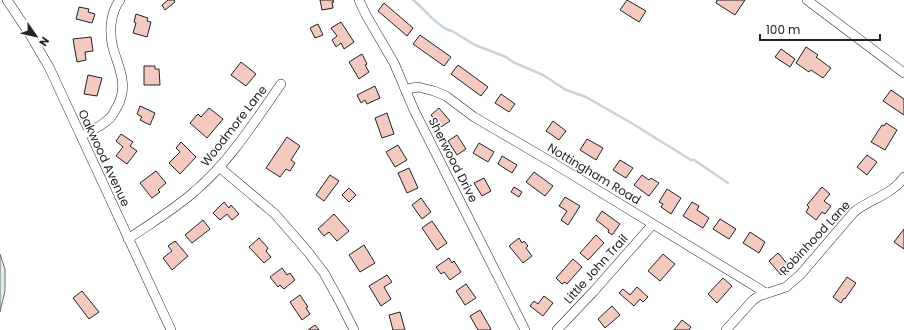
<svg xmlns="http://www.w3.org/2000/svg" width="904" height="330" font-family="Poppins,sans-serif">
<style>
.green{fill:#e0efe3;stroke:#6f6f6f}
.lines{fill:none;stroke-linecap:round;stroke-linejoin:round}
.stream{stroke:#c7d3dd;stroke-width:2.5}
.building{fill:#f3c9c0;stroke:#222}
.minor-casing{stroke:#222;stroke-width:10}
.minor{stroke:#fff;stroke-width:9}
.labels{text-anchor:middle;stroke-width:3;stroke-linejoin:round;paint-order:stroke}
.street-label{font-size:12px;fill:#222;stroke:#fff}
</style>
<rect width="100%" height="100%" fill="#fff"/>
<!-- green -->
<path class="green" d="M0 254 5 269V291L0 312Z"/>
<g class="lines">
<!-- stream -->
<path class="stream" d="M413 0C424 8 439 29 452 31L475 45 506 57 513 62 543 75 566 90 586 97 633 124 691 160H694L728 183"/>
</g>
<!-- building -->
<path class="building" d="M168 0H174L175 2 165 10 162 5Z
M320 0H333L334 2H332L333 8 322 10Z
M627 0 646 11 639 22 620 10Z
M717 0H745L735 15 716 3Z
M384 3 413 28 407 36 378 11Z
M79 7 89 9 88 12 95 14 92 23 76 19Z
M136 14 148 18 147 21 151 22 147 37 133 33 136 23 134 22Z
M341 22 354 42 344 49 341 43 336 47 332 40 337 36 331 28Z
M318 24 323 35 315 38 310 28Z
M420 35 451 57 444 66 413 44Z
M91 37 93 51 85 52 86 60 77 62 73 39Z
M806 47 818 55 816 57 831 68 823 78 811 70 809 72 796 63Z
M781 49 795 59 790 67 775 57Z
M362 54 367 64 365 65 369 72 359 79 349 62Z
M241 62 256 74 246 86 231 75Z
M458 65 488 87 481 96 451 74Z
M144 66H155V69H159L160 85H144Z
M88 75 102 78 97 96 84 94Z
M375 86 380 98 367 104 365 100 361 103 357 95Z
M891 90 904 99V115L883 101Z
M501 94 515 104 509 112 495 103Z
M140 106 155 113 150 125 140 120 142 117 137 114Z
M209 108 223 119 207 138 190 123 198 114 201 117Z
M439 108 450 121 441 127 431 115Z
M387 113 394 134 382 138 375 118Z
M553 121 566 131 559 140 546 131Z
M886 123 897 130 885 150 871 142 882 125 884 126Z
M121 134 133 142 130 146 137 151 127 164 116 156 123 147 116 141Z
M457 135 466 149 457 155 448 141Z
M287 137 300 146 291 160 295 163 290 171 286 169 280 177 266 168Z
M587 139 603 148 596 160 580 150Z
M181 142 196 157 180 174 169 163 180 152 176 148Z
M479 143 494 152 488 162 473 153Z
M398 145 407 160 395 167 386 152Z
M867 155 877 162 867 175 857 167Z
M502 156 517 165 512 173 498 164Z
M620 160 633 168 626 178 613 170Z
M409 168 418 188 407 193 398 173Z
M156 171 166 183 158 190 160 192 152 198 140 183Z
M534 172 553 186 545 196 526 182Z
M330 175 339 181 324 201 316 195Z
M642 175 649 180 651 178 659 183 649 196 634 185Z
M484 178 491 191 482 196 474 183Z
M514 187 522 192 519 197 511 192Z
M822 187 830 194 824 201 831 206 825 214 822 212 816 220 806 212 809 207 807 205Z
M349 188 356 195 349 202 342 195Z
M667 189 681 198 671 214 661 207 663 204 659 202Z
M565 197 580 206 568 225 561 220 567 211 559 206Z
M421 198 431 212 422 219 412 205Z
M224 202 229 208 231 205 239 214 232 220 227 214 220 220 213 213Z
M692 202 699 206 697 210 709 218 703 228 683 216Z
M602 211 620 224 612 235 608 232 609 230 596 220Z
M334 214 349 231 337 241 329 232 324 236 318 229Z
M720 219 736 229 729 239 713 229Z
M203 220 210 229 192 243 185 235Z
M432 221 447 243 437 250 422 228Z
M904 229V249L894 242Z
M750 232 765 242 759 253 743 243Z
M596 235 604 243 588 260 580 253Z
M259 238 268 248 266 251 271 257 264 263 249 247Z
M519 238 522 243 524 241 528 246 526 248 532 256 523 263 509 246Z
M175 241 188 256 172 270 163 258 172 251 168 246Z
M364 245 375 263 360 272 349 255Z
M778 253 790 267 781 275 769 261Z
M663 254 675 264 660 281 648 271Z
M449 258 452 263 454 261 461 272 450 280 444 272 441 274 436 267Z
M573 259 582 267 567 284 565 282 562 284 556 278Z
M282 268 287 275 290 273 295 280 284 289 280 285 278 287 270 277Z
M387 275 392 282 384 287 391 299 381 306 369 286Z
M847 277 856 283 845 299 844 298 841 303 833 297Z
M723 278 732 286 717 303 708 294Z
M466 284 476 298 465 305 456 291Z
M637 287 648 297 643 302 640 299 634 306 619 293 623 289 630 295Z
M82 291 99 312 89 319 73 298Z
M300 295 308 307 306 308 310 314 302 320 290 302Z
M544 296 553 303 543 316 530 306 534 301 538 304Z
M612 306 620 315 605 328 598 319Z
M480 310 491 329 489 330H478L470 316Z
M400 312 405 330H393L389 315Z
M682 320 691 327 689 330H674Z
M315 325 319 330H308Z"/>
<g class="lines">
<!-- minor casing -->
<g class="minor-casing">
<path id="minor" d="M7 0 29 33 49 67 171 330
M359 0 366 15 394 63 414 110 525 330
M807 0 904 73
M406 89 418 87 434 91 446 96 474 117 553 163 766 293
M81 136C91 131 102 126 110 118 113 115 115 110 117 107 129 85 119 69 113 48 109 32 110 13 120 0
M219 167 275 214 308 252 324 273 340 302 354 330
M128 239C151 223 175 209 195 191 230 161 255 121 281 84
M557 330 594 291 653 224
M726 330 753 300 759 296 786 287 800 275 854 212C870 199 892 195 904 177"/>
</g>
<!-- minor -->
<use href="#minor" class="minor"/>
</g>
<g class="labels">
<!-- street labels -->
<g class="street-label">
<text transform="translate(234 126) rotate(-52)" y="4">Woodmore Lane</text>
<text transform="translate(104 158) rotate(65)" y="4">Oakwood Avenue</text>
<text transform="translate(453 160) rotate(63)" y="4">Sherwood Drive</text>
<text transform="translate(594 174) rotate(31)" y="4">Nottingham Road</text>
<text transform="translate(815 238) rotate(-47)" y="4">Robinhood Lane</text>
<text transform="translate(596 269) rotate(-48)" y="4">Little John Trail</text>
</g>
</g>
<!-- north arrow -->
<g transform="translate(36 36) rotate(124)" stroke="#ffffff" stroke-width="3" paint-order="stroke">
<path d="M0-3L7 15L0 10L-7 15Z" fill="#222222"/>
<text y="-6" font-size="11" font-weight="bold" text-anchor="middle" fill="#222222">N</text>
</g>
<!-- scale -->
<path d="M760 34v6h120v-6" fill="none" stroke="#222222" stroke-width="2"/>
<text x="766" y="34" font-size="12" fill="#222222" stroke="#ffffff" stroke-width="3" paint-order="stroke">100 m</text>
</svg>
